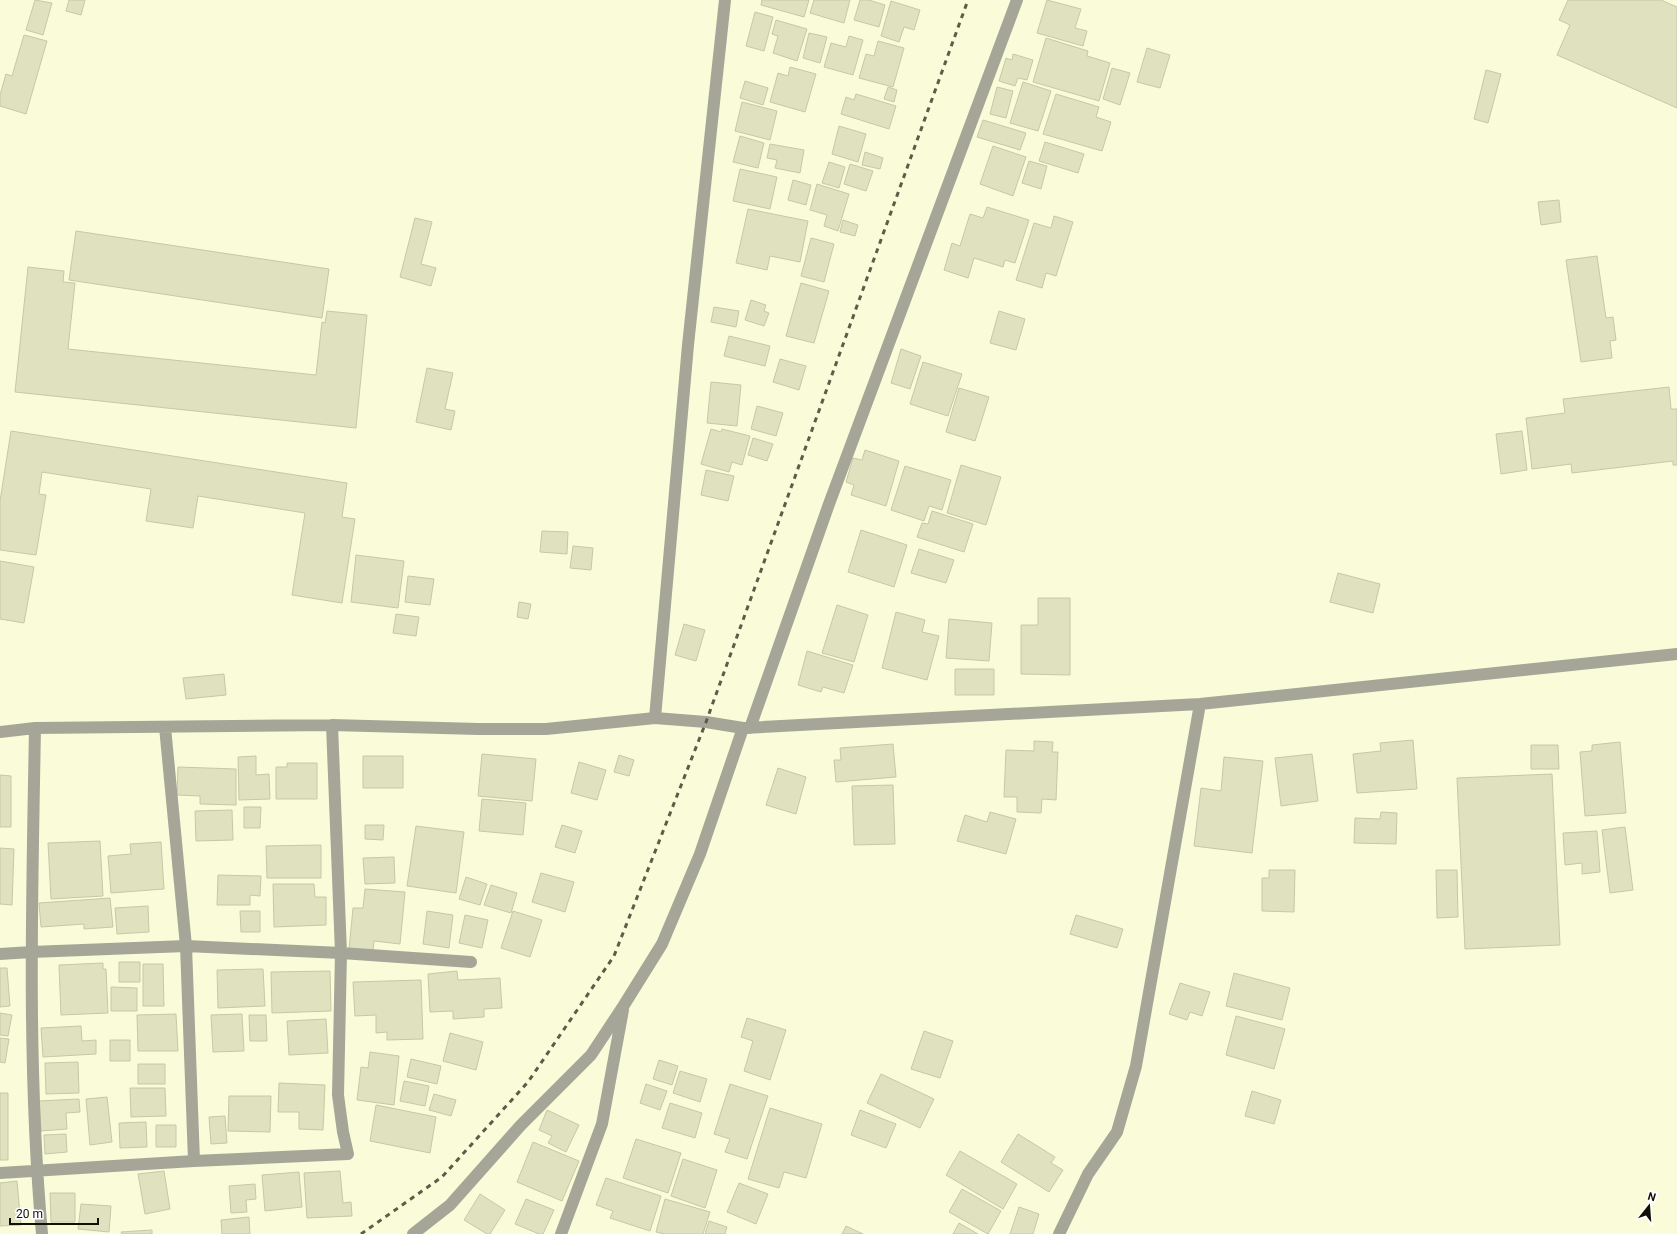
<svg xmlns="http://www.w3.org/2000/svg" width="1677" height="1234" font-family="Roboto,sans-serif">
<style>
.building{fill:#dfe1bf;stroke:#c6c8a6}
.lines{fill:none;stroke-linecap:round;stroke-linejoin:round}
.street{stroke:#a5a697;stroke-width:12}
.rail{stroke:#5c5c49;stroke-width:3;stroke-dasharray:5 5;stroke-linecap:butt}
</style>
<rect width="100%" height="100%" fill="#fafcd9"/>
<!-- building -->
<path class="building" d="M35 0 52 3 43 35 26 30Z
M69 0H85L81 15 66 11Z
M762 0H809L804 17 761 5Z
M814 0H850L844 23 810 13Z
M860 0H869L885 5 879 27 854 20Z
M1047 0 1081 9 1075 28 1087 31 1083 46 1037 33Z
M1568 0H1661L1677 7V108L1557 55 1570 25 1559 20Z
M891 1 920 10 914 30 904 27 899 42 881 36Z
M755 12 773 17 764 51 746 46Z
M776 20 807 29 797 61 773 53 778 36 772 34Z
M809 33 827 37 820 63 803 58Z
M24 35 47 41 26 114 0 106V95L6 74 12 76Z
M849 36 863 40 853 75 824 67 831 43 846 47Z
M1046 38 1088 51 1087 56 1110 63 1099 101 1033 82Z
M878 41 904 48 893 87 859 78 866 54 874 56Z
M1147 48 1170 55 1160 88 1137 82Z
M1013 54 1033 60 1027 80 1018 78 1015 86 999 81 1006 58 1012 60Z
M790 67 816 74 805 112 770 102 778 73 788 76Z
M1112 68 1130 73 1120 105 1103 99Z
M1486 70 1501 74 1488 123 1474 119Z
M745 81 768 88 763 105 740 98Z
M1023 82 1051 91 1038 131 1010 123Z
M888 87 897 90 894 102 884 99Z
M997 87 1013 91 1006 118 990 114Z
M856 94 896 106 889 129 841 114 846 97 854 100Z
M1056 94 1099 107 1096 117 1111 122 1102 151 1043 134Z
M742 102 777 111 770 140 735 131Z
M983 120 1026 133 1020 150 977 137Z
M839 126 866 134 858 162 832 154Z
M740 136 764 143 758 168 733 162Z
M1045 142 1084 154 1078 173 1039 161Z
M770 144 804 150 800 173 775 168 777 160 767 158Z
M993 146 1026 157 1013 196 980 184Z
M865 152 883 158 880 169 862 165Z
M1029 161 1047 166 1041 189 1022 183Z
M829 162 845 167 839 188 822 183Z
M850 164 873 171 866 191 844 184Z
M740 169 777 177 770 209 733 201Z
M793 180 811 185 806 205 788 200Z
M817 184 849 194 838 231 824 226 827 215 810 210Z
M1559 200 1561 222 1541 225 1538 202Z
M987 207 1029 220 1015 263 1005 260 1003 267 974 258 968 278 944 270 952 243 960 246 970 214 983 218Z
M748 209 808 221 800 262 770 256 767 270 736 263Z
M1054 216 1073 222 1056 276 1046 273 1042 288 1016 280 1034 223 1051 228Z
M415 218 432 222 421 264 436 268 431 286 400 277Z
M843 220 858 225 855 236 840 232Z
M76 231 329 269 322 318 69 280Z
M811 238 834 244 824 282 801 276Z
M1597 256 1606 318 1613 317 1616 340 1610 341 1612 358 1581 362 1566 260Z
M28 267 64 271 63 282 75 283 68 349 316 375 322 322 325 323 327 311 367 315 356 428 15 392Z
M801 283 829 291 814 343 786 336Z
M751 300 766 305 764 311 769 313 764 326 745 320Z
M714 307 739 311 736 327 711 322Z
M999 311 1025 319 1016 350 990 343Z
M729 336 770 346 765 366 724 356Z
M901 349 921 356 910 389 891 383Z
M780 359 806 366 799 390 773 382Z
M923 362 962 374 948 416 910 404Z
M427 368 453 373 445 409 455 411 451 430 416 422Z
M711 382 741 385 737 426 707 423Z
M1669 387 1671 409H1677V465H1673V461L1572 473 1571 464 1532 469 1526 418 1565 413 1563 399Z
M959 388 989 397 975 441 946 432Z
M757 406 783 413 776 436 751 429Z
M711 429 721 432 722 429 750 436 742 465 732 462 729 472 701 464Z
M11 431 347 483 342 517 355 519 342 603 292 595 305 513 198 496 193 528 146 521 151 489 42 472 39 494 46 495 36 555 0 550V501Z
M1522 431 1527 470 1501 474 1496 434Z
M753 438 773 444 767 461 748 455Z
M865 450 899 461 886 506 851 495 854 485 846 482 853 458 862 460Z
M961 465 1001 477 986 525 947 513Z
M905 466 951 480 942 510 929 506 924 521 891 510Z
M706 470 734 476 728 501 701 495Z
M932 511 973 524 964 552 917 537 922 523 928 524Z
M861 530 907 545 894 587 848 572Z
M542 531 568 532 567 554 540 552Z
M573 546 593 548 591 570 570 568Z
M919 549 954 560 946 583 911 573Z
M356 555 404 561 398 608 351 602Z
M0 561 34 567 24 623 0 619Z
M1338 573 1380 584 1373 613 1330 602Z
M408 576 434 579 430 605 405 602Z
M1038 598H1070V675L1021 674V625H1038Z
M519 602 531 604 528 619 517 617Z
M837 605 868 615 854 662 822 653Z
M896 612 925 620 922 632 939 636 927 680 882 668Z
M396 614 419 617 416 636 393 633Z
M949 619 992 623 989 661 946 658Z
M684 624 705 630 696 661 675 655Z
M807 651 853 665 844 693 823 687 821 692 798 685Z
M955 669H994V695H955Z
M224 674 226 695 186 699 183 678Z
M1413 740 1417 789 1357 793 1353 754 1381 751 1380 743Z
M1034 741 1053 742 1052 752H1058L1056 800 1042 799 1041 813 1017 812V797H1004L1006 750 1034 751Z
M1620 742 1626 813 1585 816 1580 752 1592 751V745Z
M893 744 896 777 836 782 834 760H841L840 748Z
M1531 745H1558L1559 769H1531Z
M482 754 536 759 532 801 478 796Z
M1312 754 1318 801 1281 806 1275 758Z
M619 755 634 760 629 776 614 772Z
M256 756V775L269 774 270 799 239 800 238 757Z
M363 756H403V788H363Z
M1224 757 1263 761 1252 853 1194 846 1201 788 1221 791Z
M579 762 606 770 597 800 571 793Z
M287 763H317V799H276V767H287Z
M178 767 236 769V805L200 804V796L177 795Z
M778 768 806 777 796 814 766 805Z
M1552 774 1560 945 1465 949 1457 778Z
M0 775 11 776V827H0Z
M893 785 895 844 854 845 852 786Z
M482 799 526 803 523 835 479 831Z
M244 807H261L260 828H244Z
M232 810 233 840 196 841 195 811Z
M990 812 1016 819 1006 854 957 841 965 815 987 822Z
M1381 812 1397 813 1396 844 1354 843 1355 818 1380 819Z
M365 825H384L383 840 365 839Z
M562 825 582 831 575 853 555 847Z
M416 826 464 832 456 893 407 886Z
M1625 827 1633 890 1610 893 1602 830Z
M1597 831 1600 872 1582 874V863L1565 865 1563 833Z
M100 841 103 896 51 899 48 843Z
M161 842 164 889 111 893 108 856 131 854 130 844Z
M321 845V878H267L266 846Z
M0 848 14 849 12 905 0 904Z
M394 857 395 883 365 884 363 858Z
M1269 870H1295L1294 912 1262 911V878H1269Z
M1436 870H1457L1458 917 1437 918Z
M541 873 574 882 565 912 532 902Z
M218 875 261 876 260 896 250 895V905H217Z
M466 877 487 884 480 905 459 899Z
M273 884H314L315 897H326V925L274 927Z
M491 885 517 893 511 913 484 905Z
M365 889 405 892 400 944 374 941 373 951 349 949 353 908H363Z
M110 898 113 927 84 929V924L41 927 39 903Z
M148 906 149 932 117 934 115 908Z
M240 911H260V932H241Z
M427 911 453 915 449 948 423 944Z
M513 911 542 920 530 957 501 948Z
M465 915 488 920 482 948 459 943Z
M1076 915 1123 929 1117 948 1070 934Z
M119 962H140V982H119Z
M103 963V969H106L108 1013 61 1015 59 965Z
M143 964H163L164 1006H143Z
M0 968H7L10 1006 0 1007Z
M263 969 265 1006 218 1008 217 970Z
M330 971 331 1011 272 1013 271 972Z
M457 971 458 980 500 978 502 1008 484 1009V1017L453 1019V1011L430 1012 428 974Z
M1234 973 1290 988 1282 1020 1226 1006Z
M421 980 423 1039 387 1040V1032L376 1033V1015L355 1016 353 982Z
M1180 983 1210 992 1202 1016 1190 1012 1187 1020 1169 1014Z
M111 987 137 988V1011H111Z
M0 1013 12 1015 8 1036 0 1035Z
M176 1014 178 1051H138L137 1015Z
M242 1014 244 1051 213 1052 211 1015Z
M249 1015H266L267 1041H250Z
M1236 1016 1285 1029 1274 1069 1226 1055Z
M747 1018 786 1030 770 1080 744 1071 753 1041 741 1037Z
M326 1019 328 1053 289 1055 287 1021Z
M81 1026 82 1041 96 1040V1054L43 1057 41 1028Z
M924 1031 953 1041 940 1078 911 1069Z
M450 1033 483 1042 476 1070 443 1061Z
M0 1038 9 1039 5 1063 0 1062Z
M110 1040H130V1061H110Z
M370 1052 399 1056 394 1105 357 1100 361 1067 368 1068Z
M411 1059 441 1066 437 1084 407 1077Z
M659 1060 678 1066 672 1085 653 1079Z
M78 1062 79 1093 46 1094 45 1063Z
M138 1064H165V1084H138Z
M680 1071 707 1079 700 1102 673 1093Z
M881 1074 934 1099 920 1128 867 1103Z
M404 1081 429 1086 425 1106 400 1101Z
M279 1083 325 1085 323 1130 299 1129V1112H278Z
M646 1084 667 1091 660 1110 640 1103Z
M730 1084 768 1096 747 1159 725 1152 730 1139 714 1134Z
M130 1088H165L166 1116 131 1117Z
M1252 1091 1281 1100 1274 1124 1245 1116Z
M0 1093H8V1160H0Z
M434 1094 456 1100 451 1116 429 1110Z
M229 1096H271L270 1132 228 1131Z
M107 1097 112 1142 90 1145 86 1099Z
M79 1099 80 1112 66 1113 67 1129 41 1131 39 1101Z
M670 1103 702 1113 695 1138 662 1128Z
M376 1105 436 1117 430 1153 370 1141Z
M770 1108 822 1124 806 1178 784 1172 779 1188 748 1179Z
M547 1110 579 1125 566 1152 548 1143 552 1136 539 1130Z
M860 1110 896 1124 886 1148 851 1135Z
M225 1116 227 1143 211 1144 209 1117Z
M146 1122 147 1147 120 1148 119 1123Z
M156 1125H176V1147H156Z
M66 1134 67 1152 45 1154 44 1135Z
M1018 1134 1055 1157 1051 1163 1063 1170 1049 1192 1001 1162Z
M636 1139 681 1153 668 1193 623 1178Z
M533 1142 579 1161 562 1201 517 1182Z
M960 1151 1017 1184 1003 1209 946 1175Z
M683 1159 717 1170 705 1208 671 1196Z
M164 1171 170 1209 145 1214 138 1174Z
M340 1171 343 1203 351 1202 352 1216 307 1218 304 1173Z
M299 1172 302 1207 265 1211 262 1175Z
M606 1178 661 1196 650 1231 610 1218 613 1211 596 1205Z
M17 1181 21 1225 0 1226V1183Z
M739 1183 768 1194 756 1224 727 1212Z
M255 1184 256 1199 246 1200 247 1212 231 1213 229 1186Z
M962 1189 1001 1211 988 1234 949 1212Z
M50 1193H75V1222H51Z
M480 1194 505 1210 490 1234H487L464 1220Z
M526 1199 554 1210 543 1234H539L515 1224Z
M665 1199 710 1212 703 1234H665L656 1232Z
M81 1204 111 1206 109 1232 78 1229Z
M1019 1207 1039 1214 1033 1234H1010Z
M249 1217 250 1234H222L221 1220Z
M709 1221 727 1227 725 1234H705Z
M959 1223 978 1234H953Z
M846 1226 863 1234H842Z
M152 1230V1234H122L121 1232Z"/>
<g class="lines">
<!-- street -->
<path class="street" d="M655 718 688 345 725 0
M165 727 186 946 194 1161
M35 728C32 897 27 1066 42 1234
M750 728 829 504 1017 0
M0 732 35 728 332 725 478 729H546L655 718 706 722 743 728 1200 704 1677 654
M0 954 31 952 186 946 341 953 332 725
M0 1173 194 1161 348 1154 343 1132 338 1095 341 953 471 962
M413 1234 450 1205 521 1125 591 1055 624 1005 662 944 700 854 743 728
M561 1234 602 1124 623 1010
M1059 1234 1088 1174 1117 1132 1136 1066 1200 704"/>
<!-- rail -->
<path class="rail" d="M361 1234 442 1177 528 1082 614 956 706 722 968 0"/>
</g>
<!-- north arrow -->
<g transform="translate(1649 1206) rotate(17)" stroke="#ffffff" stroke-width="3" paint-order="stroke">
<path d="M0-3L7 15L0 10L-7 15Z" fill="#101005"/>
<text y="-6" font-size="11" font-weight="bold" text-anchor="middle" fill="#101005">N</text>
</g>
<!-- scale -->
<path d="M10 1218v6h88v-6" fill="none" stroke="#101005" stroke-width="2"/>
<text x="16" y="1218" font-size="12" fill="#101005" stroke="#ffffff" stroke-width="3" paint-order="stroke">20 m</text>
</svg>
